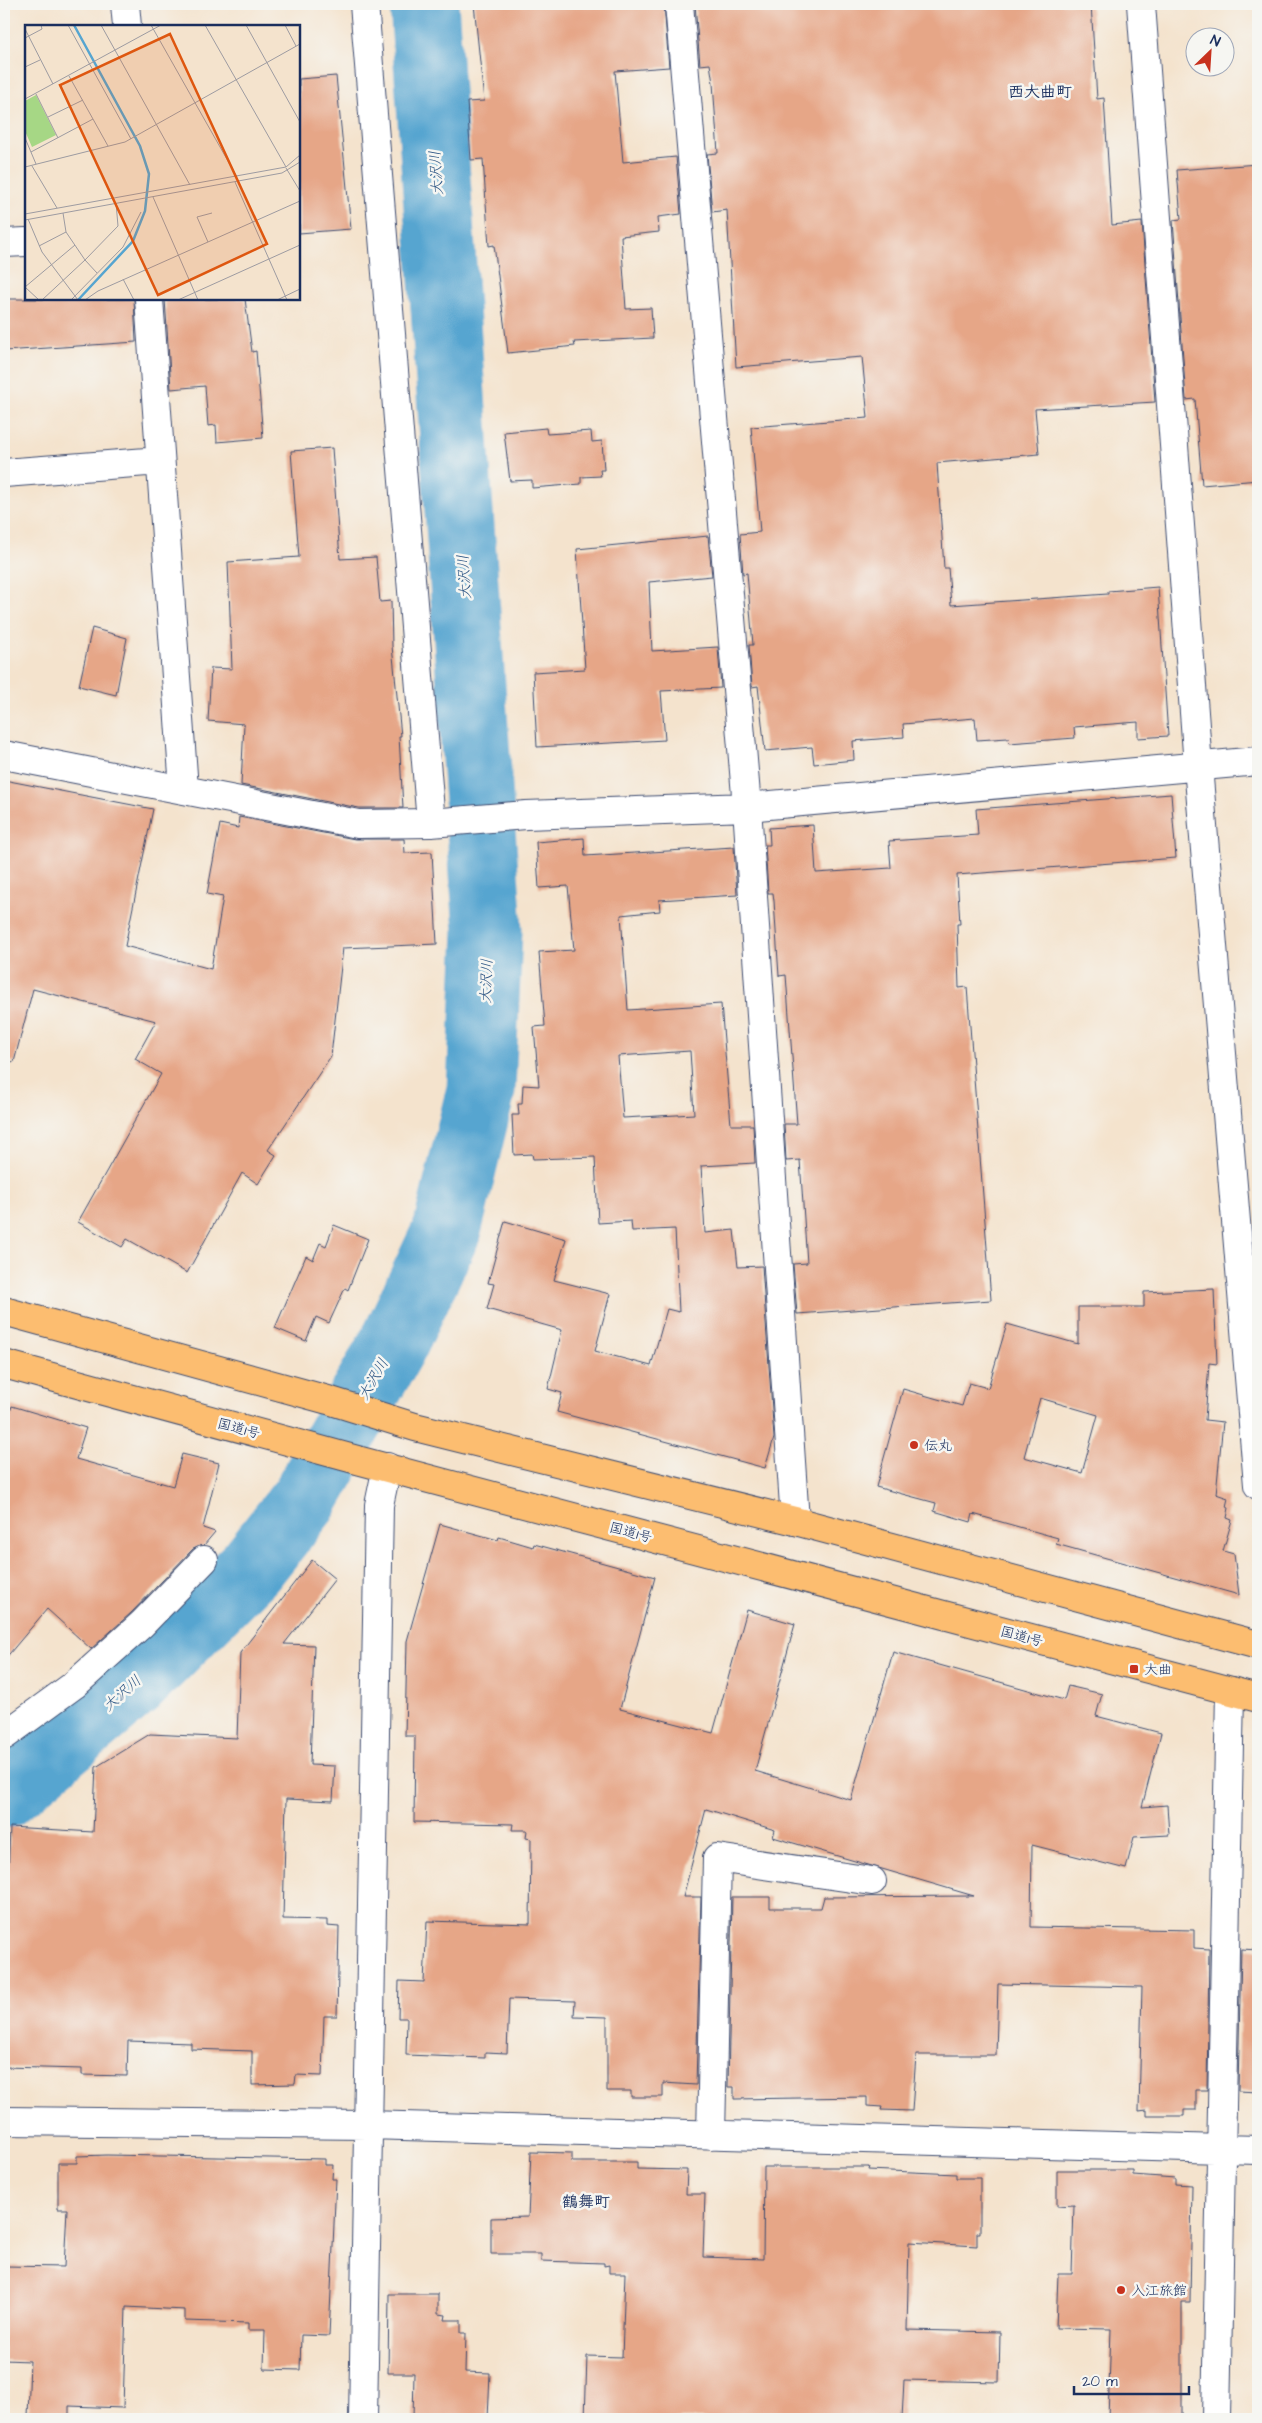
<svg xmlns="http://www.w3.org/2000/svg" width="1262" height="2423" font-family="'Architects Daughter','Klee One',sans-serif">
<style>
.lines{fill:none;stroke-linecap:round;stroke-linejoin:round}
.river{stroke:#56a5d0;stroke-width:69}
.building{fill:#e6a687;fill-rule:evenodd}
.minor-casing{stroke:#3c4a6f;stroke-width:30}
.highway-casing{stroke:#3c4a6f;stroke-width:30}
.minor{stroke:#fff;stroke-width:28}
.highway{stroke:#fcbd6f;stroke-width:28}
.poi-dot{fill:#c8321e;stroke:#f6f6f2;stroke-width:2}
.labels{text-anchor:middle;stroke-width:5;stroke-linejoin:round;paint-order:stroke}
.street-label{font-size:14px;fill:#1b2f5e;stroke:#f6f6f2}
.poi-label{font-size:14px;fill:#1b2f5e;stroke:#f6f6f2;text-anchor:start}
.water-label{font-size:15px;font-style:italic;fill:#305886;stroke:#f6f6f2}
.quarter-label{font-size:16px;font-weight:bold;fill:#1b2f5e;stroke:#f6f6f2}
.inset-river{fill:none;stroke:#56a5d0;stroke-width:2.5}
.inset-road{fill:none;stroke:#9d9ba1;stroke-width:1}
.view{fill:#de5710;fill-opacity:0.15;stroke:#de5710;stroke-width:2.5}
.inset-edge{fill:none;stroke:#1b2f5e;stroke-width:2.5}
</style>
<rect width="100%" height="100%" fill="#f6f6f2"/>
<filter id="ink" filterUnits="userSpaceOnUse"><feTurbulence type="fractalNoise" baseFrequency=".02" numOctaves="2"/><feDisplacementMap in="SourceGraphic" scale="10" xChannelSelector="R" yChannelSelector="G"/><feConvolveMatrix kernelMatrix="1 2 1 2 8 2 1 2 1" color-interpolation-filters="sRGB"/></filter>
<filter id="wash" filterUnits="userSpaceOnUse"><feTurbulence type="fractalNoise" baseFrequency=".0096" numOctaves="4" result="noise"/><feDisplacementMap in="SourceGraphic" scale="20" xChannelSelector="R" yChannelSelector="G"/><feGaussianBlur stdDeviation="1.12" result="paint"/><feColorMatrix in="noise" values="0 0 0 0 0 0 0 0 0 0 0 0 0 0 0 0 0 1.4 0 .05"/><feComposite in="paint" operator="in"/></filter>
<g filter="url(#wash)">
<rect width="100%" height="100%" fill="#f4e3cd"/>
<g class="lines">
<!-- river -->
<path class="river" d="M4 1794 132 1686 251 1567 304 1500 396 1339 447 1230 481 1090 488 931 424 4"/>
</g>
<g id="blocks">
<!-- building -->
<path class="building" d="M474 4H664L669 67 615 71 623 162 676 157 681 214 658 217 659 232 621 236 626 309 651 308 653 338 574 342 575 346 508 353 494 245 489 246 483 159 471 160 467 102 484 101Z
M695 4H1091L1097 99 1104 98 1112 225 1142 222 1155 402 1035 409 1039 454 937 463 944 568H948L951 605 1108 594V591L1158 587 1168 736 1138 738V722L1074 727 1075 738 1009 743 1008 738 977 740 975 718 903 724 904 737 853 741 854 760 814 764 812 747 765 751 758 686 752 687 749 645H753L747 573 743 574 740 534 760 532 751 427 868 418 862 357 736 367 727 210 712 212 707 154 718 153 713 83 710 64 700 65Z
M336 76 351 229 299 233V79Z
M1258 164V480L1202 485 1195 399 1186 400 1173 220 1181 219 1177 170Z
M4 299H134L136 342 4 351Z
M165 299H245L252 352 256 351 263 438 217 442 216 425 208 426 205 386 171 389Z
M546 428 547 434 591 431 592 442 602 441 604 470H600L601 476 581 477V484L532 488V480L510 481 504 432Z
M332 448 340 559 376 557 380 602 391 601 392 646 401 736H399L403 808H359L241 785 244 724 208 721 211 668 232 669 228 562 299 557 291 451Z
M708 536 712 576 649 582 652 651 718 647 721 688 661 691 665 740 537 747 533 672 585 669 577 549Z
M92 628 127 638 116 695 79 686Z
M4 780 153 809 125 946 211 969 223 897 207 894 220 824 238 828 239 817 355 839H404L405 853 432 852 437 944 343 948 331 1056 268 1150 276 1155 258 1184 242 1173 187 1273 127 1239 122 1247 78 1222 161 1074 135 1059 156 1021 33 989 14 1062 4 1060Z
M1171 794 1176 858 957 875 960 924H957L959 988 967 987 991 1300 797 1314 793 1264 807 1263 800 1160 786 1161 784 1124H797L786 975 779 976 774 901 773 893H768L765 845H770L769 828 813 825 816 873 891 868 889 841 978 835 976 809Z
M584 838 585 856 734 847 737 895 659 900 660 911 621 915 628 1010 721 1004 731 1125H753L755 1163 701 1166 705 1233 734 1230 738 1267 762 1266 774 1438 765 1468 557 1412 562 1393 548 1389 562 1330 487 1309 494 1284 488 1283 505 1221 566 1239 554 1280 610 1294 595 1351 651 1366 667 1309 679 1312 675 1229 632 1231 631 1221 598 1223 595 1157 533 1159 532 1154 514 1155 512 1115H519L518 1104H522L523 1085 539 1086 534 1027 545 1026 539 952 574 950 568 886 539 888 536 842ZM690 1051 694 1114 623 1118 618 1056Z
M334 1225 368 1239 348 1290 345 1288 329 1323 316 1317 306 1341 275 1328 306 1256 313 1260 320 1243 326 1246Z
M1214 1289 1217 1364 1209 1363 1205 1420 1223 1422 1216 1494 1228 1498 1226 1507 1229 1508 1227 1518 1232 1520 1223 1551 1234 1554 1239 1595 1056 1544 1058 1538 973 1514 971 1522 934 1511 936 1503 876 1487 903 1389 962 1406 969 1383 988 1388 1007 1324 1078 1344V1307H1144V1292ZM1040 1398 1098 1415 1082 1473 1024 1457Z
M12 1406 86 1428 76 1459 173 1486 182 1454 219 1463 203 1528 215 1532 204 1545 193 1549 131 1613 91 1649 47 1609 4 1660V1431Z
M440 1524 498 1540 499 1537 533 1547 534 1544 655 1577 620 1709 713 1733 747 1610 795 1624 755 1771 851 1800 893 1652 1064 1700 1068 1686 1102 1694 1096 1716 1161 1733 1142 1807 1167 1805 1169 1835 1134 1837 1126 1869 1032 1845 1031 1927 1194 1930V1948L1209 1949 1207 2090H1196V2110H1184V2116H1147V2110L1139 2111 1142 1987 998 1984 996 2055H916L912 2111 881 2110 882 2107 867 2106V2097L734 2099V2087H728L732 1897H770V1908H821L824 1897 974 1896 773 1837 775 1830 706 1809 683 1897H701L696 2085 663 2083V2097H631V2091H607V2017L574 2016 575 2001 509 1999 507 2053 485 2052V2058L406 2055 407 2018H398L399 1981 424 1982 427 1921 530 1924 531 1839 526 1838 527 1830H512L513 1824 414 1822 415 1736H405L407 1641Z
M312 1560 335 1579 284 1644 314 1645 310 1765 335 1766 333 1801 286 1799 283 1919 327 1920V1926L339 1927 337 2016H324L322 2076 296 2075 295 2084 252 2085V2051L191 2049V2043L128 2041 127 2076 82 2075V2069L4 2067V1986L10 1827 93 1832 96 1767 150 1734 237 1738 240 1653Z
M1241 1949 1258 1950V2092L1238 2091Z
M531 2152 572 2153V2162H637V2169L687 2170 686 2194H705L703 2257 763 2259 764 2167H869L868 2170 956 2174V2178H980V2233H977V2246L909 2242 907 2330 1000 2332 999 2382 904 2380 902 2419H585L587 2356 622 2357 625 2273H609V2265L604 2266V2263L541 2261V2254H491V2218L528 2217Z
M107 2155 325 2159V2165H333L332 2179H336L329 2336 301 2335 300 2370 264 2369 265 2330H248V2323L185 2321V2310L126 2307 123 2408 69 2406V2419L28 2417 30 2361 4 2360V2266L64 2267 67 2209H58V2163H77V2156Z
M1057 2170H1133V2175L1175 2178V2184L1192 2185 1190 2302H1182V2419H1108L1111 2329 1056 2328 1058 2274H1072L1074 2205 1057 2206Z
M389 2294H438V2314L446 2315 445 2320H461V2333H466L465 2372 490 2373 488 2419H413L414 2373H388Z"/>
</g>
</g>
<g filter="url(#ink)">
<use href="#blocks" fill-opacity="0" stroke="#3c4a6f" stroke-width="1"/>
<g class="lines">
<!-- minor casing -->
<g class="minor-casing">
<path id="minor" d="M125 4 127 26
M364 4 431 823
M679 4 747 807 795 1521
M1141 4 1198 766 1258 1485
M4 243 26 242
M149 299 184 789
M4 473 160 461
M4 755 358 824 431 823 526 815 747 807 1258 761
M4 1736 74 1685 142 1624 204 1560
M4 2121 368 2125 1258 2150
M711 2135 717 1858 872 1881
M363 2419 379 1505 387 1467
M1216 2419 1230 1691"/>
</g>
<!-- highway casing -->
<g class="highway-casing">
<path id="highway" d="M4 1311 328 1400 415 1427 795 1521 1258 1645
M4 1364 361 1461 1258 1698"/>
</g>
<!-- minor -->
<use href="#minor" class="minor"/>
<!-- highway -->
<use href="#highway" class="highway"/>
</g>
</g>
<!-- markers -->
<g class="poi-dot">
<circle cx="914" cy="1445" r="5"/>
<rect x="1129" y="1664" width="10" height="10" rx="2.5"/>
<circle cx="1121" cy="2290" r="5"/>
</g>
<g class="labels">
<!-- street labels -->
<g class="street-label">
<text transform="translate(239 1428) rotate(15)" y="5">国道1号</text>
<text transform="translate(631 1532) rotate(15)" y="5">国道1号</text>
<text transform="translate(1022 1636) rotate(15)" y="5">国道1号</text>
</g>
<!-- poi labels -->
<g class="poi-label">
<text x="924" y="1450">伝丸</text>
<text x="1144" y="1674">大曲</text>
<text x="1131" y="2295">入江旅館</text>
</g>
<!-- water labels -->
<g class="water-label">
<text transform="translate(436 173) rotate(-94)" y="5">大沢川</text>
<text transform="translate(464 577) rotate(-94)" y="5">大沢川</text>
<text transform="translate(486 981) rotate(-88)" y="5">大沢川</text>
<text transform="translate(373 1379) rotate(-60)" y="5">大沢川</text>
<text transform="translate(122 1693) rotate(-42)" y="5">大沢川</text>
</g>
<!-- quarter labels -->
<g class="quarter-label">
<text x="1040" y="97">西大曲町</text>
<text x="586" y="2207">鶴舞町</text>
</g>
</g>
<!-- overview -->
<g transform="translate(25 25)">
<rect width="275" height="275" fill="#f4e3cd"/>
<path d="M11 70 31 110 7 122 0 106V76Z" fill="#a6d785"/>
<path class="inset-river" d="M49 0 115 121 124 149 120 186 108 216 53 275"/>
<path class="inset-road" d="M43 0 106 114M76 0 165 160M126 0 212 152M180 0 261 142M221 0 275 97M260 0 271 21M0 4 28 59M0 13 17 4 16 0M0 42 15 35M44 51 83 121M11 69 33 113M0 74 136 0M23 92 58 75M0 113 11 139M6 127 68 94M7 141 32 183M0 142 100 117 275 19M261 143 275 166M210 157 262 275M128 172 173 275M0 189 261 142 275 130M3 194 17 227 53 275M0 195 257 148 275 137M183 217 172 192 187 188M14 221 41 207M72 248 60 235 93 201 91 178M98 254 109 275M14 275 0 262 50 220M17 275 60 235 41 207 38 188M46 275 98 222 116 187M60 275 73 266 275 176M153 275 275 220M252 275 275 264"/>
<path class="view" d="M145 9 242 219 133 270 35 60Z"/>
<rect width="275" height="275" class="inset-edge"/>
</g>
<!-- margin -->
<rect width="1262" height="2423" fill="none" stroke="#f6f6f2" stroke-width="20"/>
<!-- north arrow -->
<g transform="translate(1210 52) rotate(25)"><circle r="24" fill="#f6f6f2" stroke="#9ea6b7"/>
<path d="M0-4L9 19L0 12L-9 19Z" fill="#c8321e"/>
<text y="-8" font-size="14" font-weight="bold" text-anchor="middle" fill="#1b2f5e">N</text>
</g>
<!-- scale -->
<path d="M1074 2386v8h115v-8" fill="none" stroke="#1b2f5e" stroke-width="2.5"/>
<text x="1082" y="2386" font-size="15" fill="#1b2f5e" stroke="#f6f6f2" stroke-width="4" paint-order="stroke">20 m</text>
</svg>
